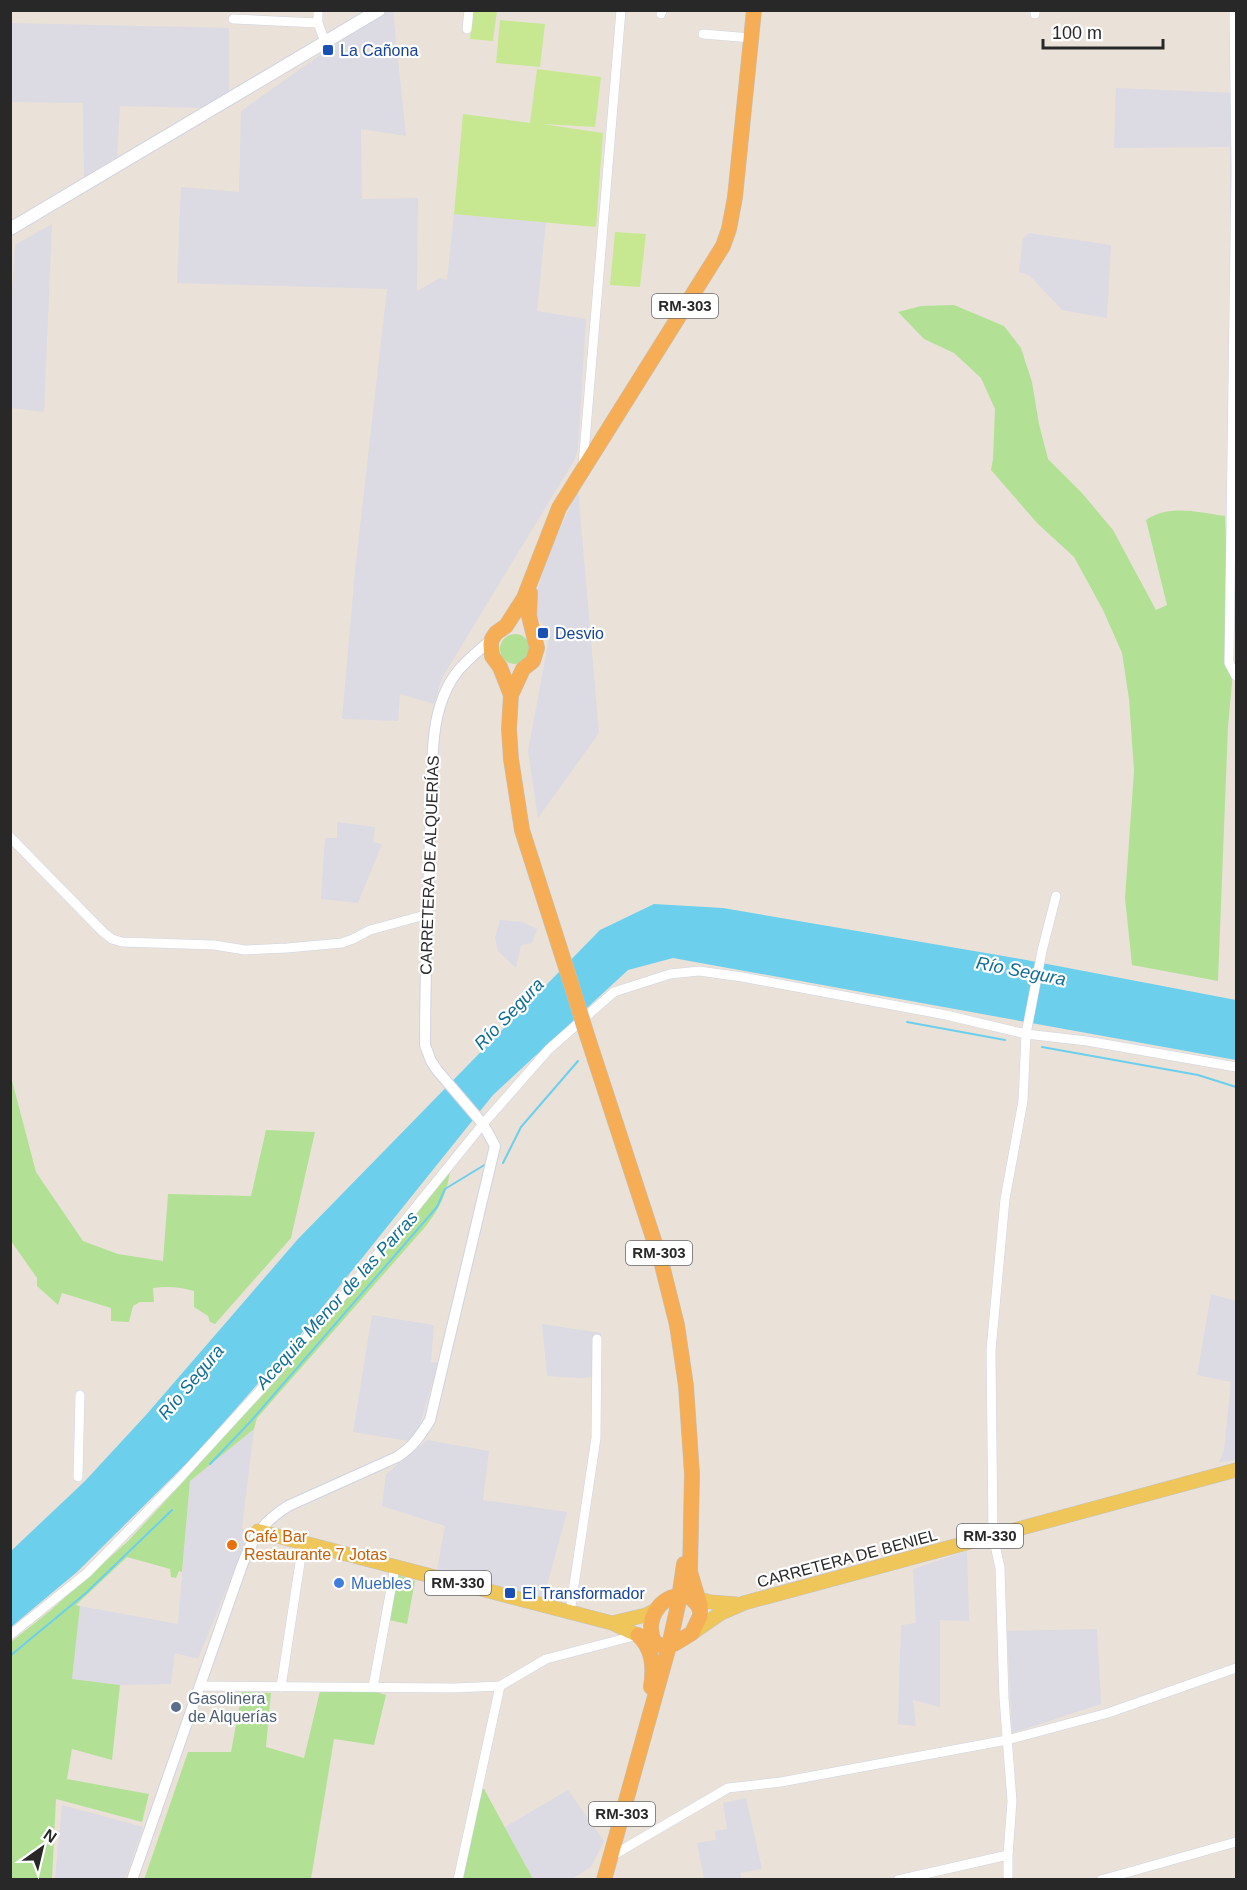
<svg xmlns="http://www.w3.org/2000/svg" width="1247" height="1890" font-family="Helvetica,sans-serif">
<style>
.industrial{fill:#dcdae2}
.green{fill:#b2e196}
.pitch{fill:#c7e891}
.water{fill:#6ccfec}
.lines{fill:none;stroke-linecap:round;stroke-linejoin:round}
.stream{stroke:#6ccfec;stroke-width:2}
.minor-casing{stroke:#cfd3e1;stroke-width:10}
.tertiary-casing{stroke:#cfd3e1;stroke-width:12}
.secondary-casing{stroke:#cfd3e1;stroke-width:14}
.primary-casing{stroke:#c3c3c3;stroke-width:15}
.trunk-casing{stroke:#c3c3c3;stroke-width:16}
.minor{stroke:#fff;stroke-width:9}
.tertiary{stroke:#fff;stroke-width:10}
.secondary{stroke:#fff;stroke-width:12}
.primary{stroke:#eec65a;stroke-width:14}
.trunk{stroke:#f5ae56;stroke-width:15}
.trunk-bridge-casing{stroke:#c3c3c3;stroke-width:16;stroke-linecap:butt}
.trunk-bridge{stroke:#f5ae56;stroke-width:15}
.transit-dot{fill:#1a4fb4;stroke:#fff;stroke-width:2}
.food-dot{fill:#e8710a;stroke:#fff;stroke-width:2}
.shop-dot{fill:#3f7fe0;stroke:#fff;stroke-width:2}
.service-dot{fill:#5c6f8a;stroke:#fff;stroke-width:2}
.labels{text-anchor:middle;stroke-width:4.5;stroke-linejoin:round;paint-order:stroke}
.shield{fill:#fff;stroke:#686868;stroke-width:1.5}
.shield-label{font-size:15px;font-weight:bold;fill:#282828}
.transit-label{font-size:16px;fill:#164399;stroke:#fff;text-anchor:start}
.street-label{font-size:16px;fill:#282828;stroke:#fff}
.food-label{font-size:16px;fill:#c56008;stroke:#fff;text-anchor:start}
.shop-label{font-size:16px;fill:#366cbe;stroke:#fff;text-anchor:start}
.service-label{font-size:16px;fill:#4e5e75;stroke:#fff;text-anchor:start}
.water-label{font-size:18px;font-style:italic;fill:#0f6c95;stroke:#fff}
</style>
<rect width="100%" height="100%" fill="#eae2d9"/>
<!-- industrial -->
<path class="industrial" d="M382 11H393L406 136 361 129 362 199 418 198 417 291 440 278 447 280 454 214 546 222 537 311 586 319 578 448 575 459 442 678 434 704 400 694 398 721 342 719 355 571 387 289 177 283 181 187 239 192 241 111Z
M11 23 229 28V91L206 108 120 106 117 157 84 177 83 103 11 102Z
M1116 88 1236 93 1230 287V147L1114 148Z
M52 224 44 412 11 408 10 323 15 245Z
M1029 233 1111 245 1107 318 1062 310 1029 275 1019 272 1023 238Z
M578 489 599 733 538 818 528 751 550 633 535 615 536 595 546 560Z
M337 822 375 827 373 842 382 844 358 903 321 899 325 838H337Z
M500 920 522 922 537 929 532 943 521 945 516 968 498 951 495 938Z
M1211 1294 1236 1301V1460L1219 1462 1224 1450 1231 1382 1197 1375Z
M372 1315 434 1325 431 1362 438 1363 418 1431 409 1441 353 1432Z
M542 1324 601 1333 602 1375 583 1378 547 1376Z
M254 1429 242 1528 249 1533 198 1659 175 1653 171 1684 120 1685 72 1679 80 1606 178 1624 190 1481Z
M427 1440 489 1451 483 1500 567 1512 543 1600 437 1570 445 1526 382 1506 386 1474Z
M967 1551 969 1621 940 1620V1707L913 1700 916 1726 898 1724 901 1625 916 1623 913 1569Z
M1097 1629 1101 1704 1012 1733 1007 1631Z
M568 1790 604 1841 591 1867 572 1879H533L505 1827Z
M746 1798 762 1869 740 1873 742 1879H704L697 1843 716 1840 715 1831 727 1829 723 1803Z
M62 1805 143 1827 125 1879H55Z"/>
<!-- green -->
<path class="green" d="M954 305 1004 326 1021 348 1032 382 1039 424 1048 459 1082 493 1113 530 1156 610 1167 605 1146 520C1169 504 1198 512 1225 516L1232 683 1228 727 1218 981 1132 965 1125 898 1134 771 1129 699 1122 653 1103 610 1074 557 1037 523 991 470 993 459 995 409 981 378 954 353 924 339 898 312 921 306Z
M500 649a15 15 0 1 1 30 0a15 15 0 1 1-30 0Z
M10 1073 36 1172 83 1241 118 1254 163 1261 168 1194 251 1196 266 1130 315 1132 291 1238 215 1324 210 1322 208 1316 194 1307V1291C180 1287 167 1286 153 1288L154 1302H140L133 1306 129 1322 111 1321V1308L62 1293 58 1305 37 1286V1278L11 1241Z
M451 1166C447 1192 442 1205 426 1226L257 1418 254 1429 190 1481 182 1572 179 1571 176 1578 171 1577 170 1569 127 1557 76 1605 80 1606 72 1679 120 1685 112 1760 72 1749 67 1779 149 1794 142 1822 56 1799 52 1879 11 1880V1642L51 1610 128 1541 185 1480 306 1338 405 1230Z
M397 1575 415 1581 407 1624 389 1620Z
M320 1691H373L386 1695 374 1745 334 1739 311 1879 144 1880 188 1752H231L242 1692 271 1693 266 1747 304 1758Z
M481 1789H484L533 1879 461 1880Z"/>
<!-- pitch -->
<path class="pitch" d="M473 11H497L493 41 470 39Z
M500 20 545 24 540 67 496 63Z
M537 69 601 77 595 127 542 124 603 133 596 227 454 214 463 114 530 123Z
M615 232 646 234 640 287 610 285Z"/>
<!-- water -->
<path class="water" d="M654 904 723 908 1021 959 1236 1000V1060L673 958 628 970 493 1095 297 1339 197 1453 77 1572 11 1627V1551L85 1481 146 1415 298 1239 600 930Z"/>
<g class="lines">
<!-- stream -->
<path class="stream" d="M907 1022 1005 1040
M1042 1047 1198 1075 1236 1087
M503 1163 521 1127 578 1061
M210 1464 251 1421 437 1207 445 1189 486 1164
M10 1656 86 1593 172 1510"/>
<!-- minor casing -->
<g class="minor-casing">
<path id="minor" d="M318 10V23L325 42
M1234 10 1236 171 1229 663 1236 676
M661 14 662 10
M1035 14V10
M233 19 318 23
M467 29 469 10
M703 34 751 38
M583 465 621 10
M10 837 103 932 112 939 122 942 214 945 245 950 287 948 342 943 353 939 370 930 429 914
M78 1477 80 1395
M570 1612 596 1438 597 1339
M10 1635 87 1573 177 1481 276 1373 359 1277 483 1124 549 1049 614 992 670 974 699 971 742 977 946 1015 1026 1034 1087 1041 1236 1067
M200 1686 454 1688 500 1686 546 1659 638 1635
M281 1687 303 1543
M373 1687 395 1567
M610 1857 728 1788 781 1782 1007 1740 1108 1713 1236 1668
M458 1880 500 1686
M898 1880 1008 1855 1012 1801 1004 1698 1000 1568 993 1536 991 1350 1005 1199 1023 1101 1026 1034 1042 951 1056 896
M1008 1880V1855
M1101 1880 1236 1842"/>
</g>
<!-- tertiary casing -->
<g class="tertiary-casing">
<path id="tertiary" d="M132 1880 241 1568C252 1539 261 1523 288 1506L397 1457C413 1447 420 1436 430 1420L495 1146 483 1124 437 1070 431 1061 425 1045C425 967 428 889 431 811 433 777 430 739 440 706 451 671 466 662 492 639"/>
</g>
<!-- secondary casing -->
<g class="secondary-casing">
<path id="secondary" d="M10 229 379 10"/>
</g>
<!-- primary casing -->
<g class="primary-casing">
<path id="primary" d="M258 1531 612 1623 648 1640
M690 1597 711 1602 736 1604
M612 1623 646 1615 658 1609
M692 1633 721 1613 744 1603 1236 1470"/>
</g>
<!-- trunk casing -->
<g class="trunk-casing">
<path id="trunk" d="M530 593 529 616 537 648 533 661 523 669 511 695 509 729 511 759 522 830 570 980
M511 695 500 667 492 656 491 644 492 639 496 633 506 626 524 598 559 508 723 246 729 229 735 197 754 10
M585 1029 662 1265 677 1325 686 1386 692 1474 690 1572 700 1605V1616L692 1633 674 1644 665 1647 655 1643C642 1620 663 1589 690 1597L698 1605 700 1611
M638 1635C653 1649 654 1667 651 1687
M604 1880 669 1646 678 1605 684 1564"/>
</g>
<!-- minor -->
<use href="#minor" class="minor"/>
<!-- tertiary -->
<use href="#tertiary" class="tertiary"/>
<!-- secondary -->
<use href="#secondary" class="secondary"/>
<!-- primary -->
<use href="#primary" class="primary"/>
<!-- trunk -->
<use href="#trunk" class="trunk"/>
<!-- trunk-bridge casing -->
<g class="trunk-bridge-casing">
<path id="trunk-bridge" d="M570 980 585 1029"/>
</g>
<!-- trunk-bridge -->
<use href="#trunk-bridge" class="trunk-bridge"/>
</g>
<!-- markers -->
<g class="transit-dot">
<rect x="322" y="44" width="12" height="12" rx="3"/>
<rect x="537" y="627" width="12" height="12" rx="3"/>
<rect x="504" y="1587" width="12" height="12" rx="3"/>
</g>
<circle class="food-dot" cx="232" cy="1545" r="6"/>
<circle class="shop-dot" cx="339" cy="1583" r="6"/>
<circle class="service-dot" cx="176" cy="1707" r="6"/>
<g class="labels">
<!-- shield labels -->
<g class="shield">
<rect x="652" y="294" width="66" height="24" rx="4.5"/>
<rect x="626" y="1241" width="66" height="24" rx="4.5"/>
<rect x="957" y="1524" width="66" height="24" rx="4.5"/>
<rect x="425" y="1571" width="66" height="24" rx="4.5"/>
<rect x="589" y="1802" width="66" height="24" rx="4.5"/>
</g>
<g class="shield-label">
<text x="685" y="311">RM-303</text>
<text x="659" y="1258">RM-303</text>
<text x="990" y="1541">RM-330</text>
<text x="458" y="1588">RM-330</text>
<text x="622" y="1819">RM-303</text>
</g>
<!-- transit labels -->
<g class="transit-label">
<text x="340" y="56">La Cañona</text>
<text x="555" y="639">Desvio</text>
<text x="522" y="1599">El Transformador</text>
</g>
<!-- street labels -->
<g class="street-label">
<text transform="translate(429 865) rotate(-88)" y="6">CARRETERA DE ALQUERÍAS</text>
<text transform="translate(847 1558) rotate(-15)" y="6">CARRETERA DE BENIEL</text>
</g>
<!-- food labels -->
<g class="food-label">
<text x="244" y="1542">Café Bar<tspan x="244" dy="18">Restaurante 7 Jotas</tspan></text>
</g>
<!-- shop labels -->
<g class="shop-label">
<text x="351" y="1589">Muebles</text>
</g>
<!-- service labels -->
<g class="service-label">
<text x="188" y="1704">Gasolinera<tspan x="188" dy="18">de Alquerías</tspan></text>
</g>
<!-- water labels -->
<g class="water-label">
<text transform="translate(1021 971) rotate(11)" y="6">Río Segura</text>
<text transform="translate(509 1014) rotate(-46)" y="6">Río Segura</text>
<text transform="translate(337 1300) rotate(-48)" y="6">Acequia Menor de las Parras</text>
<text transform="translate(191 1382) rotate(-50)" y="6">Río Segura</text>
</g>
</g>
<!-- border -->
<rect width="1247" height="1890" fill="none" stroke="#282828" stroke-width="24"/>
<!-- north arrow -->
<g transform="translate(42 1848) rotate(34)" stroke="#ffffff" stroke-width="4.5" paint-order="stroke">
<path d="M0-4.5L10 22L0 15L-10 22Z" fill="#282828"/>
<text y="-9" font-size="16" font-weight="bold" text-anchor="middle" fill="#282828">N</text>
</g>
<!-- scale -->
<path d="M1043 39v9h120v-9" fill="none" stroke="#282828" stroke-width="3"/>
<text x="1052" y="39" font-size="18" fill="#282828" stroke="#ffffff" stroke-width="4.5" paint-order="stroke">100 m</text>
</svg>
